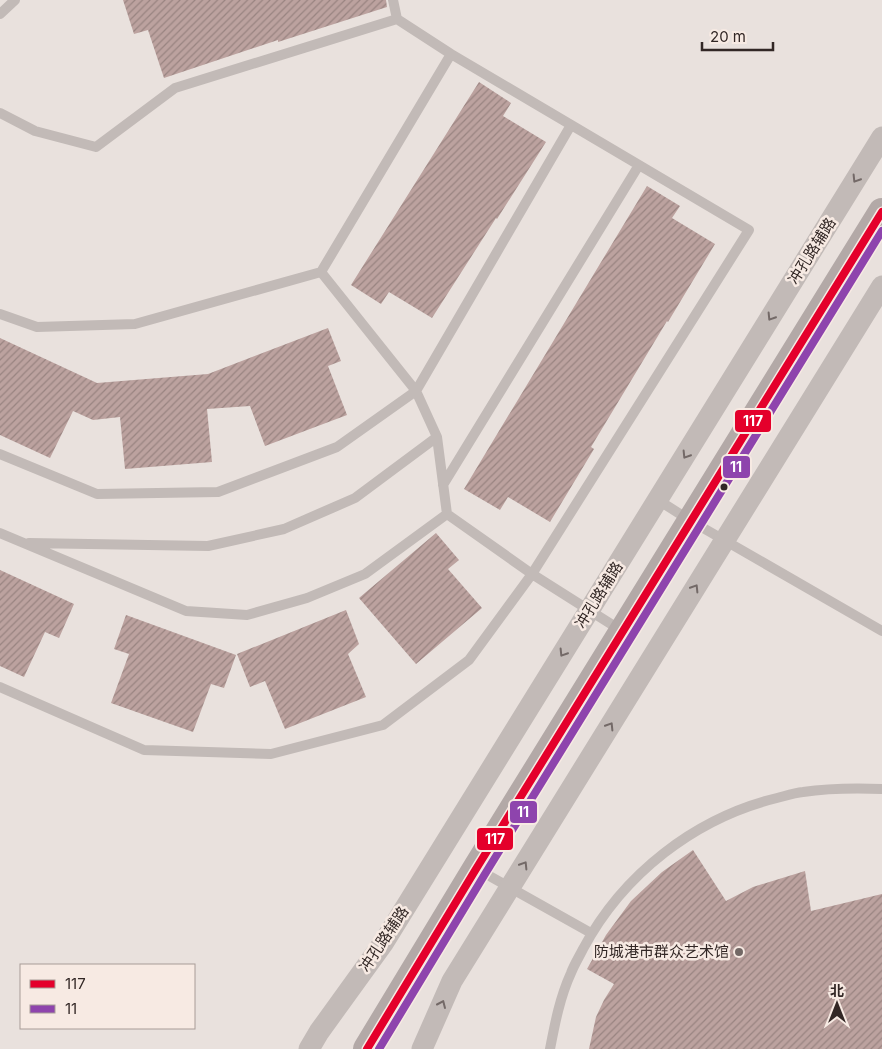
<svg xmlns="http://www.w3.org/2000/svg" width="882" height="1049" font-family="Inter,'Noto Sans SC',sans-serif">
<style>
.building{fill:url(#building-hatch)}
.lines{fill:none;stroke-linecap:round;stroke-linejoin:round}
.lane{stroke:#c2bab7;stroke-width:10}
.street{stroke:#c2bab7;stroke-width:21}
.secondary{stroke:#b3a9a7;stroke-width:28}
.bus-1-casing{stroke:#f7eae3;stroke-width:11}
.bus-2-casing{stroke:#f7eae3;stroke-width:11}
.bus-1{stroke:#e4002b;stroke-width:8}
.bus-2{stroke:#8e44ad;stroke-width:8}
.oneway{stroke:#736967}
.bus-dot{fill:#322725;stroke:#f7eae3;stroke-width:2}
.poi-dot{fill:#726865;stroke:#f7eae3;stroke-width:2}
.labels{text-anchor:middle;stroke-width:5;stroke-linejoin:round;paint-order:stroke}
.street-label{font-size:15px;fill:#322725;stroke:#f7eae3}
.poi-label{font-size:15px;fill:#322725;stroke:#f7eae3;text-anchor:end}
.line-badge{stroke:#f7eae3;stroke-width:2}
.badge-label{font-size:14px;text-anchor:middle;font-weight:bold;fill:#fff}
</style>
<defs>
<pattern id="building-hatch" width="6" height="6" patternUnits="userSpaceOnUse" patternTransform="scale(1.25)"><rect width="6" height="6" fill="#bca29f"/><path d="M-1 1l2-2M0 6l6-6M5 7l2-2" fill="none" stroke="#998481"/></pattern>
</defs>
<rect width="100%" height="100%" fill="#e9e1dd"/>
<!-- building -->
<path class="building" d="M123 0H386L387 7 278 42V40L164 78 148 30 134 34Z
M479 82 511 103 503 116 546 142 497 219 496 218 432 318 389 292 381 304 351 285Z
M647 186 680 206 672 218 715 244 668 322 667 321 591 447 594 449 550 522 508 497 500 510 464 489Z
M328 328 341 361 328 366 347 415 265 446 250 406 207 409 212 462 125 469 120 417 93 420 73 411 50 458 0 435V338L97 383 208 374Z
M436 533 459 560 448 569 482 608 416 664 359 598Z
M0 570 74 604 59 638 45 632 24 677 0 666Z
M346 610 359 644 348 654 366 697 285 729 265 681 250 687 237 654Z
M126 615 236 655 224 688 211 684 193 732 111 703 129 654 114 649Z
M693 850 726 901 753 887 805 871 811 911 882 894V1049H589L596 1017 604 1000 614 984 587 969 606 935 631 901 662 872Z"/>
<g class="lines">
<!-- lane -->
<path class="lane" d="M393 0 397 19
M0 14 15 0
M0 113 35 131 96 147 175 88 397 19 451 54 749 230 532 574 469 660 383 725 271 754 144 750 0 687
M321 272 416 391 437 437 447 514 532 574 622 631
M0 314 37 327 135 324 321 272 451 54
M0 454 97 494 218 492 337 447 416 391 571 125
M443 485 639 165
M658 500 691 521 882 631
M0 533 186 611 247 615 307 598 365 574 447 514
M29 543 208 546 284 529 355 498 437 437
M477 869 591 933
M550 1049C555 1023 560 997 571 973 574 965 579 957 583 949 623 874 695 818 777 798 785 796 794 793 803 792 830 788 855 788 882 789"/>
<!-- street -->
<path class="street" d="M309 1049 319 1032 384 942 882 137
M422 1049 452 981 882 286"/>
<!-- secondary -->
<path class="secondary" d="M367 1049 476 869 882 212"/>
<!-- bus-1 casing -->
<g class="bus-1-casing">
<path id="bus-1" d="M367 1049 476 869 882 212"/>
</g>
<!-- bus-2 casing -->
<g class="bus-2-casing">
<path id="bus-2" d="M379 1049 485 874 882 231"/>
</g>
<!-- bus-1 -->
<use href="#bus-1" class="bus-1"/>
<!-- bus-2 -->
<use href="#bus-2" class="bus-2"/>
</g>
<!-- one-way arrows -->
<defs><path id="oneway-chevron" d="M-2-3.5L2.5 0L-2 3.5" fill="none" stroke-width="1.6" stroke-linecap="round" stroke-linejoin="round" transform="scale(1.25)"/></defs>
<g class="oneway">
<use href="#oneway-chevron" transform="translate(856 179) rotate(122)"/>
<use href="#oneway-chevron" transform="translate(771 317) rotate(122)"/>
<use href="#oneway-chevron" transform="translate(686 455) rotate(122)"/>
<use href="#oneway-chevron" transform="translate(695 588) rotate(-58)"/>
<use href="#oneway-chevron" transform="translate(563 653) rotate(122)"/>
<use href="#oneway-chevron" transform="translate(610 726) rotate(-58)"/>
<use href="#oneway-chevron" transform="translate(524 865) rotate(-58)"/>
<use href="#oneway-chevron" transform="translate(442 1004) rotate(-66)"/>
</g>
<!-- markers -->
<circle class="bus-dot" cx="724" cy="487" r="4.5"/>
<circle class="poi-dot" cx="739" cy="952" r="5"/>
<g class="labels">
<!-- street labels -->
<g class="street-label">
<text transform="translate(812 251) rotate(-58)" y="5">冲孔路辅路</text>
<text transform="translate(599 595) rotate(-58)" y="5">冲孔路辅路</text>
<text transform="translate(384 939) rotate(-56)" y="5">冲孔路辅路</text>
</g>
<!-- poi labels -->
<g class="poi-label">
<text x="729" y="957">防城港市群众艺术馆</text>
</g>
</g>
<g class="line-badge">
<rect x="734" y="409" width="38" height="24" rx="5" fill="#e4002b"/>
<rect x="722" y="455" width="29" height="24" rx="5" fill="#8e44ad"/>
<rect x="509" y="800" width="29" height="24" rx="5" fill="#8e44ad"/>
<rect x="476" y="827" width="38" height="24" rx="5" fill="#e4002b"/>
</g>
<g class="badge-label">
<text x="753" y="426">117</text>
<text x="736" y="472">11</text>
<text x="523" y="817">11</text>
<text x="495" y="844">117</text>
</g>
<!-- legend -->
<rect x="20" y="964" width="175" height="65" fill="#f7eae3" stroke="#a89c97"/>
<rect x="30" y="980" width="25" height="8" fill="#e4002b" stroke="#a89c97"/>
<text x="65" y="989" font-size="15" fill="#322725">117</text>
<rect x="30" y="1005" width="25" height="8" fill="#8e44ad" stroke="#a89c97"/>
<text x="65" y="1014" font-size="15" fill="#322725">11</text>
<!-- north arrow -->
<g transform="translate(837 1004)" stroke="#f7eae3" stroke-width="4" paint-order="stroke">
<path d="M0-4L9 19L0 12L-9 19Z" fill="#322725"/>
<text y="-8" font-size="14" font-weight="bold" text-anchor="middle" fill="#322725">北</text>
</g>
<!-- scale -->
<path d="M702 42v8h71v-8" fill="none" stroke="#322725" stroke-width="2.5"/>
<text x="710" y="42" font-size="15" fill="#322725" stroke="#f7eae3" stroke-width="4" paint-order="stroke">20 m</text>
</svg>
